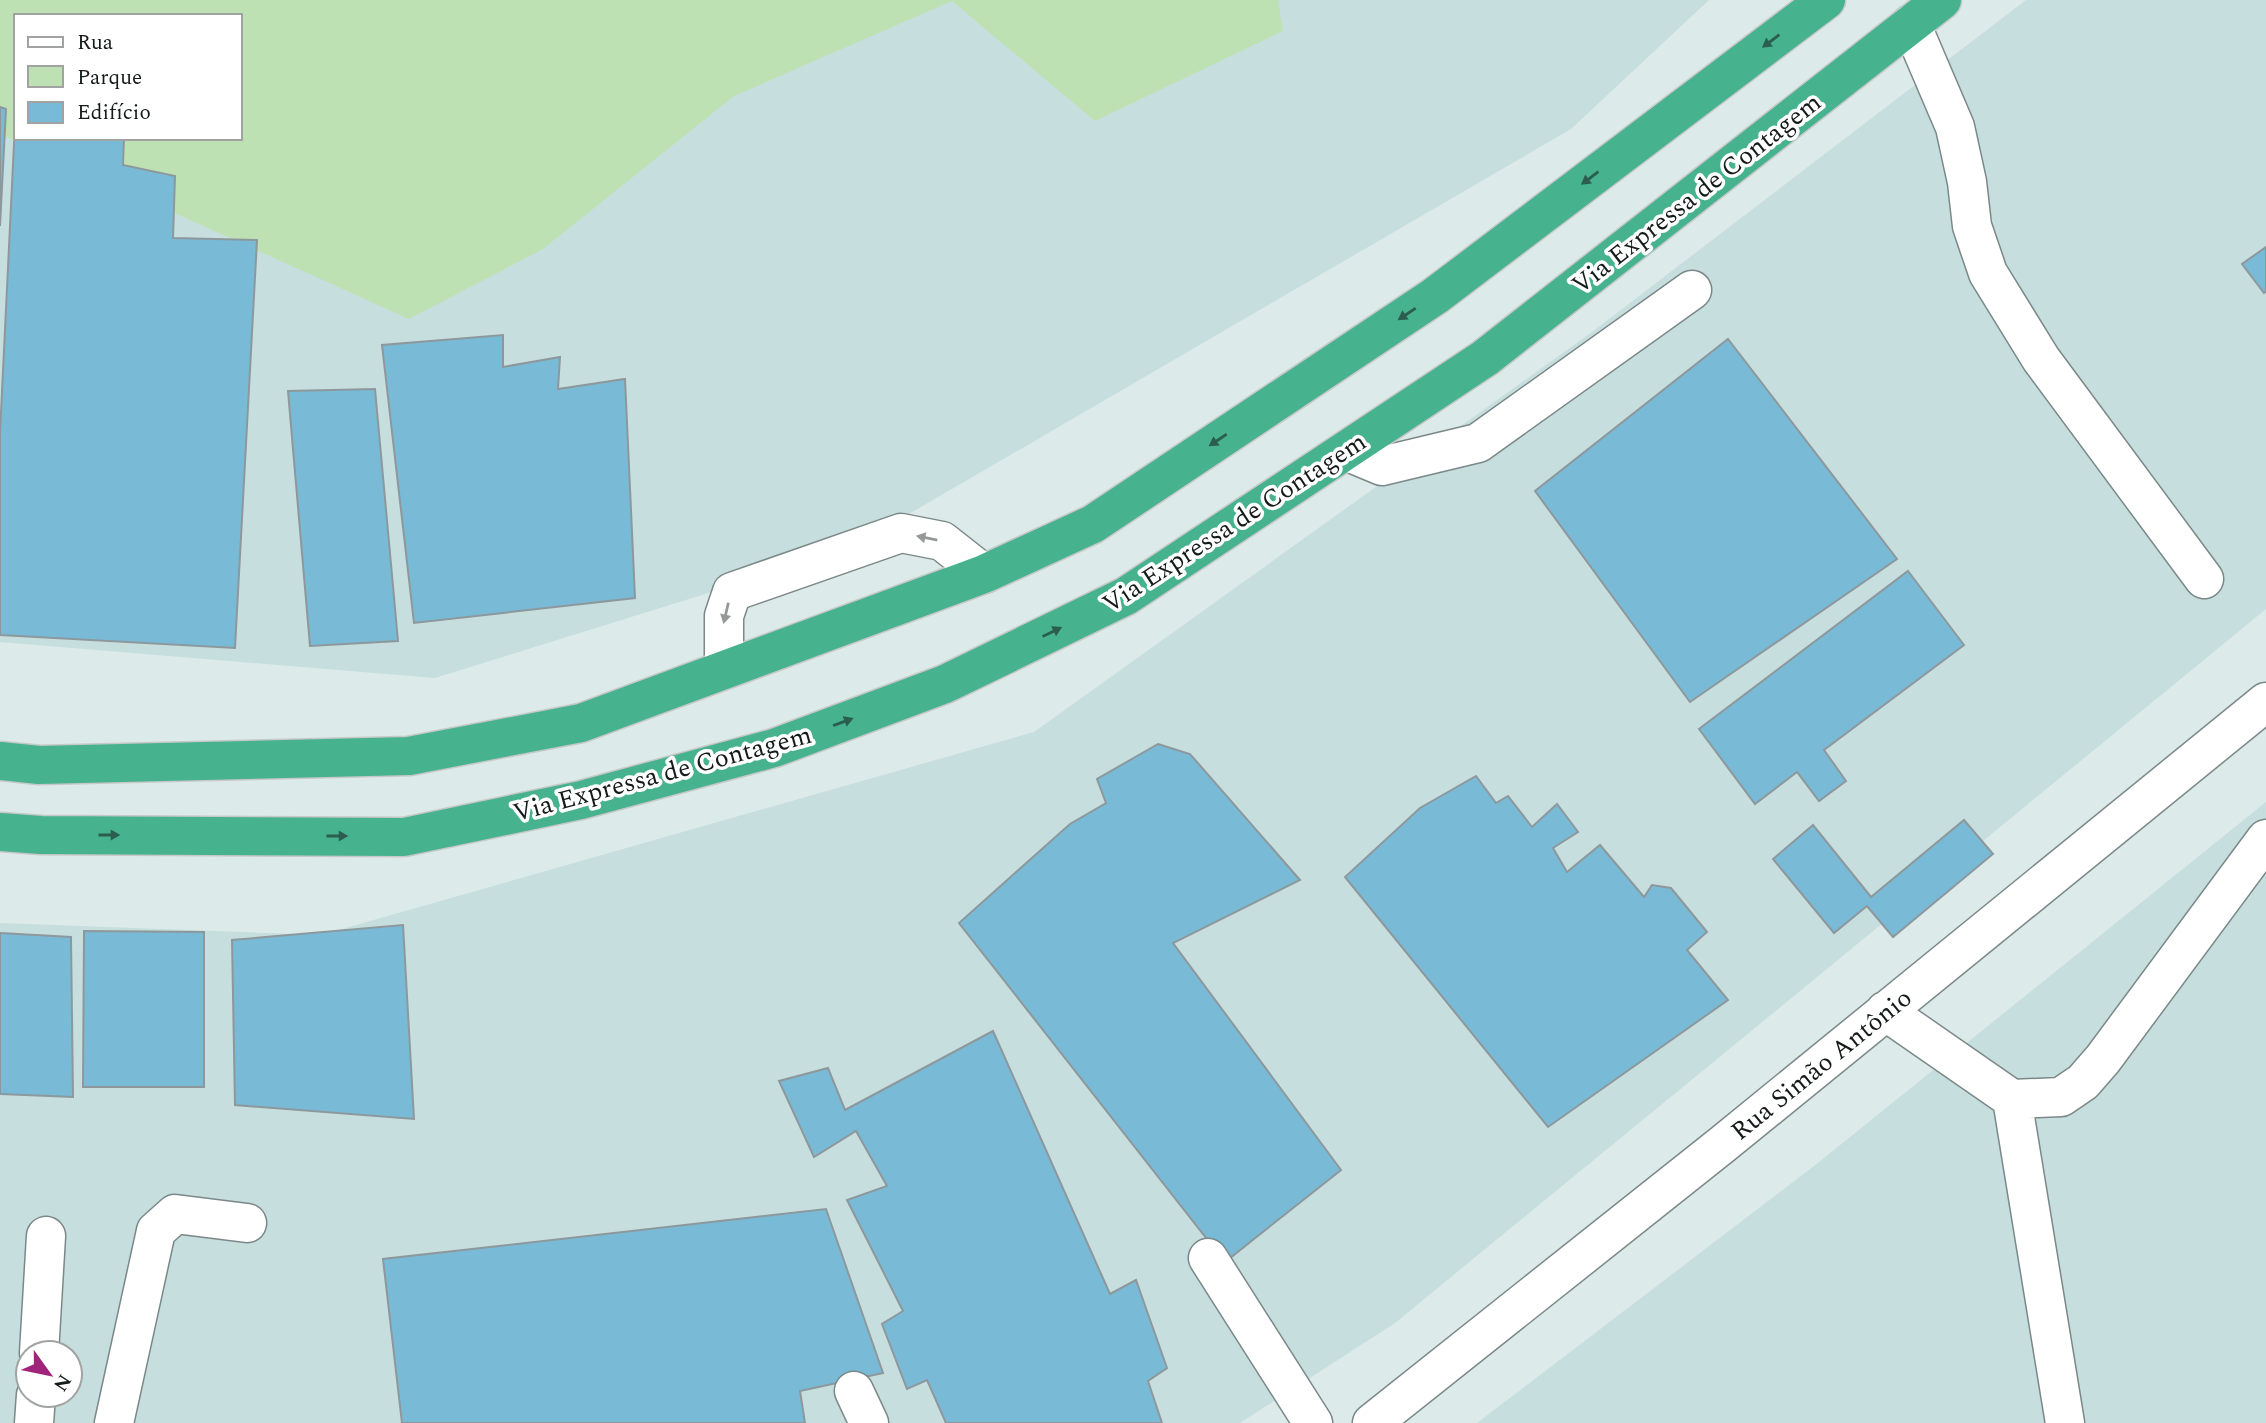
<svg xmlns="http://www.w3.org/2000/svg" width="2266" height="1423" font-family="Spectral,serif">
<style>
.built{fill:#c7dede;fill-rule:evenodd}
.green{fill:#bee1b3;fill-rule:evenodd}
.building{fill:#79bbd6;stroke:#8d989d;stroke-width:2}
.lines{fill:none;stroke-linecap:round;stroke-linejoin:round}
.minor-casing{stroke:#7b8888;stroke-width:41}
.highway-casing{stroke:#c7c8c8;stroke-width:41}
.minor{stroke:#fff;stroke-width:38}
.highway{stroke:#46b28e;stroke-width:38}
.oneway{fill:#2b5e4e}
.oneway2{fill:#969898}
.labels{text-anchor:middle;stroke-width:7;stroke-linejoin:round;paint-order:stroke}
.street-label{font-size:26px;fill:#151a1a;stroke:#fff}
</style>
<rect width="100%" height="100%" fill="#dceaea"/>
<!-- built -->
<path class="built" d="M0 0H1709L1571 129 847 550 435 678 0 642ZM16 16H240V138H16Z
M2026 0H2266V609L1395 1323 1240 1423H0V923L321 935 1034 732 1592 332ZM28 1353H70V1395H28Z
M2266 802V1423H1477L1814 1166Z"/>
<!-- green -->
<path class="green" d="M0 0H1278L1283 31 1095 121 952 1 734 96 543 249 409 319 0 134ZM16 16H240V138H16Z"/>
<!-- building -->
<path class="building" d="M0 107 6 109 0 226Z
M15 123 16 138H124L123 165 175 176 173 238 257 240 235 648 0 635V433Z
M2266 247V291L2264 293 2242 264Z
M503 335V367L560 357 558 389 625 379 635 598 414 623 382 345Z
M1728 339 1897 559 1690 702 1535 491Z
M375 389 398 641 310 646 288 391Z
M1908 571 1964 645 1824 750 1846 781 1819 801 1797 772 1755 804 1699 729Z
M1158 744 1190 754 1300 880 1173 943 1341 1170 1225 1262 959 923 1070 824 1106 803 1097 779Z
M1476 776 1496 803 1508 796 1532 827 1557 804 1578 832 1553 848 1567 872 1600 845 1644 897 1652 885 1671 888 1707 932 1687 950 1728 1000 1548 1127 1345 877 1420 808Z
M1964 820 1993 854 1893 937 1867 906 1834 933 1773 859 1813 825 1871 897Z
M403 925 414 1119 235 1105 232 940Z
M84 931 204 932V1087H83Z
M0 933 71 937 73 1097 0 1094Z
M993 1031 1110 1294 1136 1280 1167 1368 1148 1381 1162 1423H946L927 1380 907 1389 882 1324 903 1311 847 1200 887 1186 856 1131 814 1157 779 1081 828 1068 845 1110Z
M826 1209 883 1373 800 1391 805 1423H402L383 1259Z"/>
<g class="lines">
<!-- minor casing -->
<g class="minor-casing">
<path id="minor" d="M1911 24 1955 127 1967 182 1972 226 1988 273 2041 359 2204 579
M1346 451 1382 466 1478 443 1692 290
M724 669V616L732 592 901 533 942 541 984 574
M1885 1011 2012 1099 2061 1097 2083 1082 2103 1059 2266 839
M2012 1099 2065 1423
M1208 1258 1313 1423
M39 1353 46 1236
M854 1391 869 1423
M34 1423 36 1395
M114 1423 156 1231 175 1214 247 1223
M1372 1423 1723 1144 2266 702"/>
</g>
<!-- highway casing -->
<g class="highway-casing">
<path id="highway" d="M0 761 39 765 409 756 581 723 984 574 1093 524 1435 296 1826 0
M0 832 41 835 404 837 581 800 774 748 945 684 1126 596 1485 358 1942 0"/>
</g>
<!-- minor -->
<use href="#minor" class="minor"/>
<!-- highway -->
<use href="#highway" class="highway"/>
</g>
<!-- one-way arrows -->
<defs><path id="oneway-solid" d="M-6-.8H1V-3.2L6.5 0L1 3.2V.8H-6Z" transform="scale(1.75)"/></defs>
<g class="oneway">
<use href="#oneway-solid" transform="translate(1771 41) rotate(143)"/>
<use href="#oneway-solid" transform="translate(1590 178) rotate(143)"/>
<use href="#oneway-solid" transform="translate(1407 314) rotate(146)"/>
<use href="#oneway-solid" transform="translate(1218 440) rotate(146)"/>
<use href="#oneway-solid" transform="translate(1052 632) rotate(-26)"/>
<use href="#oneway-solid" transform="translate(843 722) rotate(-20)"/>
<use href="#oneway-solid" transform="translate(109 835)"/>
<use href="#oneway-solid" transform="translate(337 836)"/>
</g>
<g class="oneway2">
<use href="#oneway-solid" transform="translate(927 538) rotate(-169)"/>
<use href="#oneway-solid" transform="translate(726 613) rotate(103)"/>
</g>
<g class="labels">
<!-- street labels -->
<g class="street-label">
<text transform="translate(1696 193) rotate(-38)" y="9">Via Expressa de Contagem</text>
<text transform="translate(1234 522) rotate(-33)" y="9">Via Expressa de Contagem</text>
<text transform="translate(662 773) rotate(-15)" y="9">Via Expressa de Contagem</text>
<text transform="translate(1821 1064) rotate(-39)" y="9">Rua Simão Antônio</text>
</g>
</g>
<!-- legend -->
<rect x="14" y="14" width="228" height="126" fill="#ffffff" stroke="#a1a3a3" stroke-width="2"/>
<rect x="28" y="37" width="35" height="10" fill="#ffffff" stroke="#a1a3a3" stroke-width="2"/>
<text x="77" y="49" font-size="21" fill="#151a1a">Rua</text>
<rect x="28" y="66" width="35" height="21" fill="#bee1b3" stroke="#a1a3a3" stroke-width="2"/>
<text x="77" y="84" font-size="21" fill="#151a1a">Parque</text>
<rect x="28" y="102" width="35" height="21" fill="#79bbd6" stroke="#a1a3a3" stroke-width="2"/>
<text x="77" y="119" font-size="21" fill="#151a1a">Edifício</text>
<!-- north arrow -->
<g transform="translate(49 1374) rotate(123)"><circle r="33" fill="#ffffff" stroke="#a1a3a3" stroke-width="2"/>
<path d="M0-5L12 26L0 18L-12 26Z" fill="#a02479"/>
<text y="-10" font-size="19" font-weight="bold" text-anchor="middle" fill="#151a1a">N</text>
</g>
</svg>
